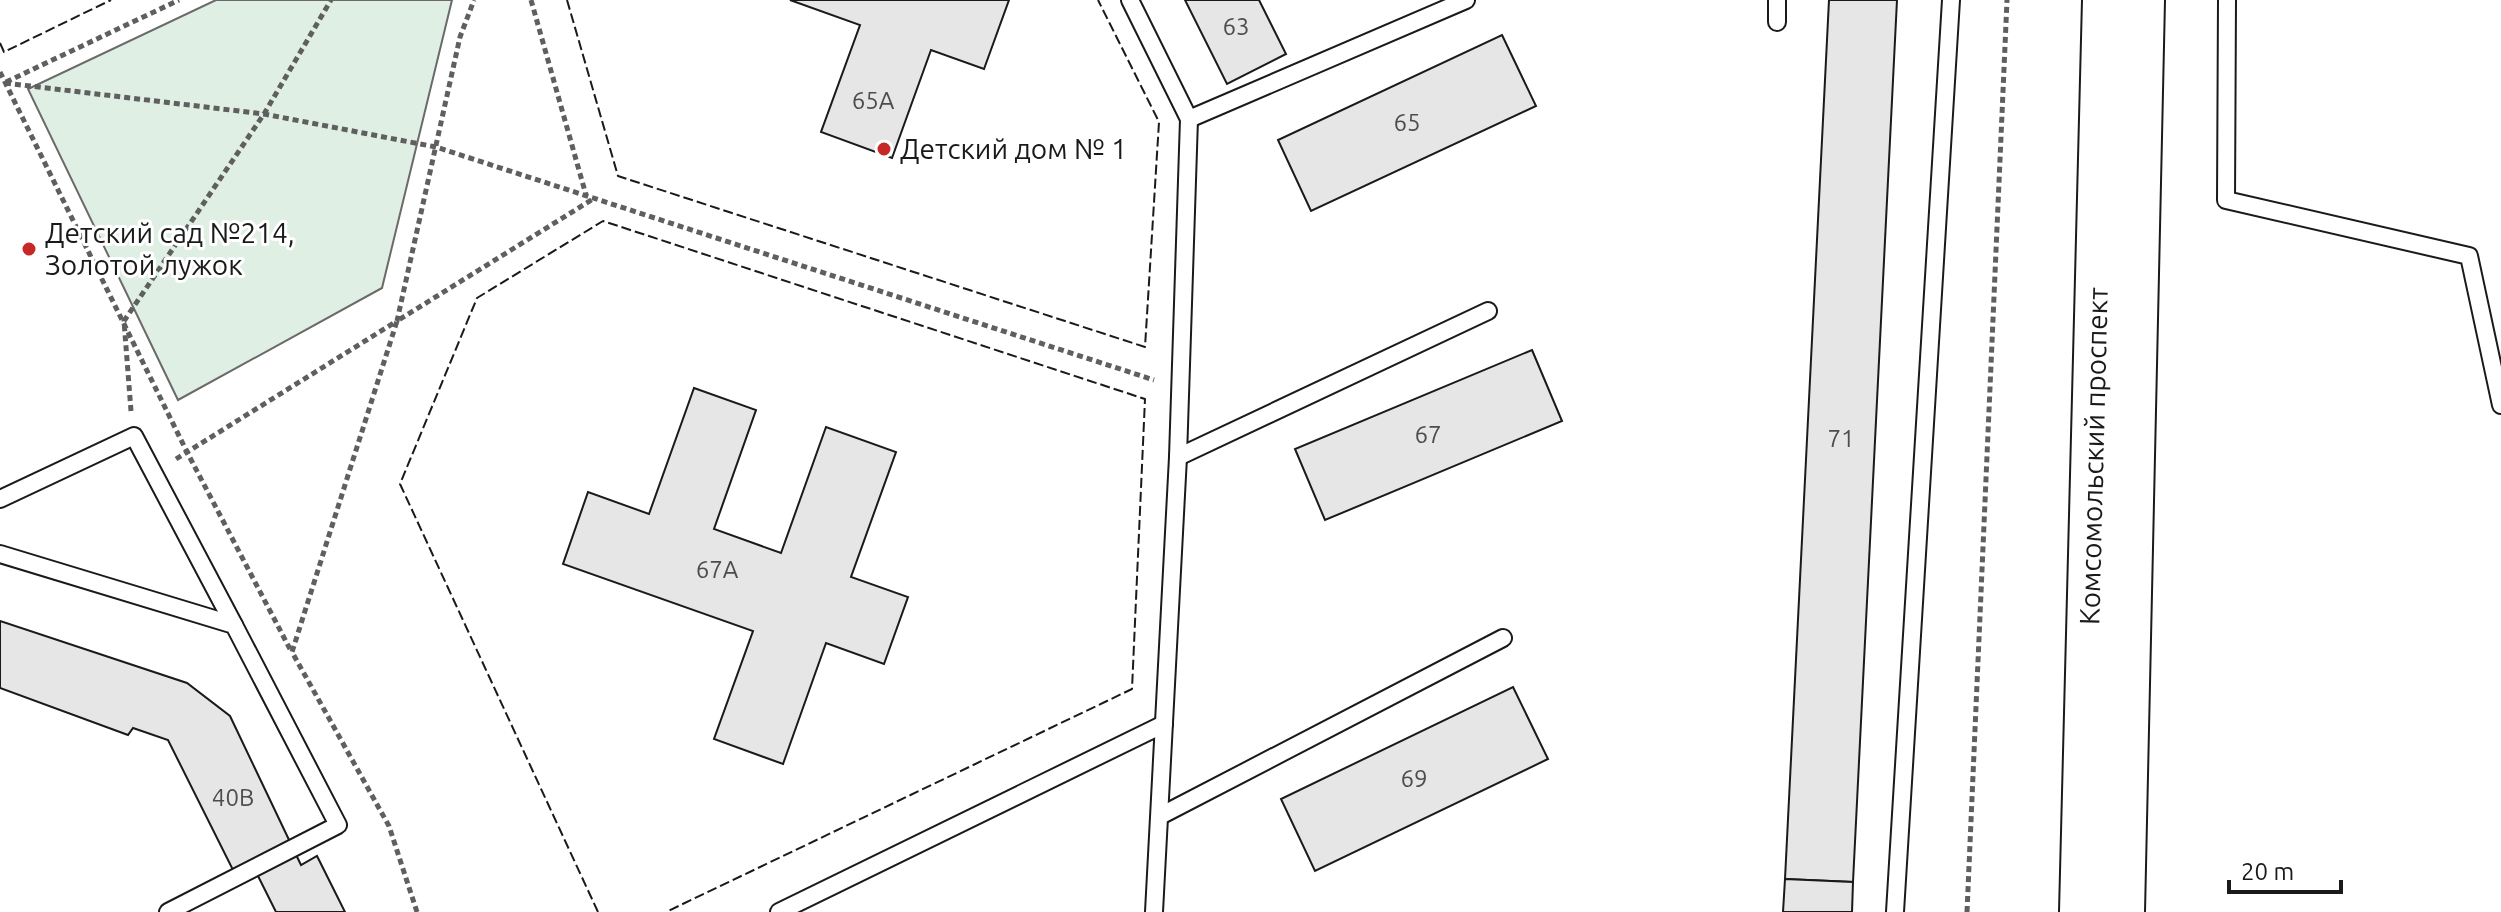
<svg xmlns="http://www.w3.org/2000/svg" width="2501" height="912" font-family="Ubuntu,sans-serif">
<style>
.green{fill:#e0efe3;stroke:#6a6a6a;stroke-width:2}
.building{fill:#e6e6e6;stroke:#1a1a1a;stroke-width:2}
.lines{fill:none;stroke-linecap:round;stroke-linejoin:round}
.lane-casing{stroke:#1a1a1a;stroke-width:20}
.secondary-casing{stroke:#1a1a1a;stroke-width:48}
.path{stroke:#5f5f5f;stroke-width:5;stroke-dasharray:6 4;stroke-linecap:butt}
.lane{stroke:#fff;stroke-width:16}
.secondary{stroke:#fff;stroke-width:44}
.fence{stroke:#1a1a1a;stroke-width:2;stroke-dasharray:10 4;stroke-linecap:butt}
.poi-dot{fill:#c62828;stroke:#fff;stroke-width:3}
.labels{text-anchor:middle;stroke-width:6;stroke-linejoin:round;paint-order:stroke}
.number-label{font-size:24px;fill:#4d4d4d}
.poi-label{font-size:28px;fill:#1a1a1a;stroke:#fff;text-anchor:start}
.street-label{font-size:28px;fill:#1a1a1a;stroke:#fff}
</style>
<rect width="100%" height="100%" fill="#fff"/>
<!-- green -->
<polygon class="green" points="216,0 452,0 382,288 178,400 28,89"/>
<!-- building -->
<g class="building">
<polygon points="790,0 1009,0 984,69 931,50 892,158 821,132 860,25"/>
<polygon points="1185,0 1259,0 1286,54 1227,84"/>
<polygon points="1829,0 1897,0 1853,882 1785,879"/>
<polygon points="1502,35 1536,106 1311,211 1278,140"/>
<polygon points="1532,350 1562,421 1325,520 1295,449"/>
<polygon points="694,388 756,410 714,529 781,553 826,427 896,452 851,577 908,597 884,664 826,643 783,764 714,739 753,631 563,564 588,492 649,514"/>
<polygon points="0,621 187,683 230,716 301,865 317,856 345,912 276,912 253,866 235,874 168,740 133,728 128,735 0,688"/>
<polygon points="1513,687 1548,759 1315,871 1281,799"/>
<polygon points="1785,879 1853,882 1852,912 1783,912"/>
</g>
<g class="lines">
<!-- lane casing -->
<g class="lane-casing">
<g id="lane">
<polyline points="1130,0 1189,119 1178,457 1154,912"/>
<polyline points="2227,0 2226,200 2469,256 2501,405"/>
<polyline points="1777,22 1777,0"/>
<polyline points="1189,119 1466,0"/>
<polyline points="1178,457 1488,311"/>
<polyline points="0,499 134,436 234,625"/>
<polyline points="0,554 234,625 338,825 168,912"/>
<polyline points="1160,816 1503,638"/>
<polyline points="779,912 1164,724"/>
<polyline points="1895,912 1951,0"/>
</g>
</g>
<!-- secondary casing -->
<g class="secondary-casing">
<g id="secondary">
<path id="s1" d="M2082,912l23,-912"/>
<polyline points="2122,912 2142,0"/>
</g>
</g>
<!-- path -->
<g class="path">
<polyline points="531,0 586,195"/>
<polyline points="0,72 187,452 291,651"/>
<polyline points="6,82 179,0"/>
<polyline points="5,83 264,114 436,147 1154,380"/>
<polyline points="131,411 124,321 264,114 331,0"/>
<polyline points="176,459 397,321 460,37 474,0"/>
<polyline points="417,912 389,826 292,652 397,321 593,199"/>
<polyline points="1967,912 2007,0"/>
</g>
<!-- lane -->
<use href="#lane" class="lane"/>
<!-- secondary -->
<use href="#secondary" class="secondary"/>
<!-- fence -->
<g class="fence">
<polyline points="567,0 618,176 1145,347 1159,122 1098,0"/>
<polyline points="0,43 4,52 111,0"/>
<polyline points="598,912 400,484 477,298 603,221 1145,399 1132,689 666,912"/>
</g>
</g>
<!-- markers -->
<g class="poi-dot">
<circle cx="884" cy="149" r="8"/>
<circle cx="29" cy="249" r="8"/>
</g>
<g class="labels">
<!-- number labels -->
<g class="number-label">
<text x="1236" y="35">63</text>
<text x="873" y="109">65А</text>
<text x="1407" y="131">65</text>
<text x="1428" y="443">67</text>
<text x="1841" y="447">71</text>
<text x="717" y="578">67А</text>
<text x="1414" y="787">69</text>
<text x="233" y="806">40В</text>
</g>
<!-- poi labels -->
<g class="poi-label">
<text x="900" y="159">Детский дом № 1</text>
<text x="45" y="243">Детский сад №214,<tspan x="45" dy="32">Золотой лужок</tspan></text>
</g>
<!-- street labels -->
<g class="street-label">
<text dy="10" stroke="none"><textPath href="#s1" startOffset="456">Комсомольский проспект</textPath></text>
</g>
</g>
<!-- scale -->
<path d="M2229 880v12h112v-12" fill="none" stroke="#1a1a1a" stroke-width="4"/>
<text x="2241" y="880" font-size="24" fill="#1a1a1a" stroke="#ffffff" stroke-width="6" paint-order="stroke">20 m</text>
</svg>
